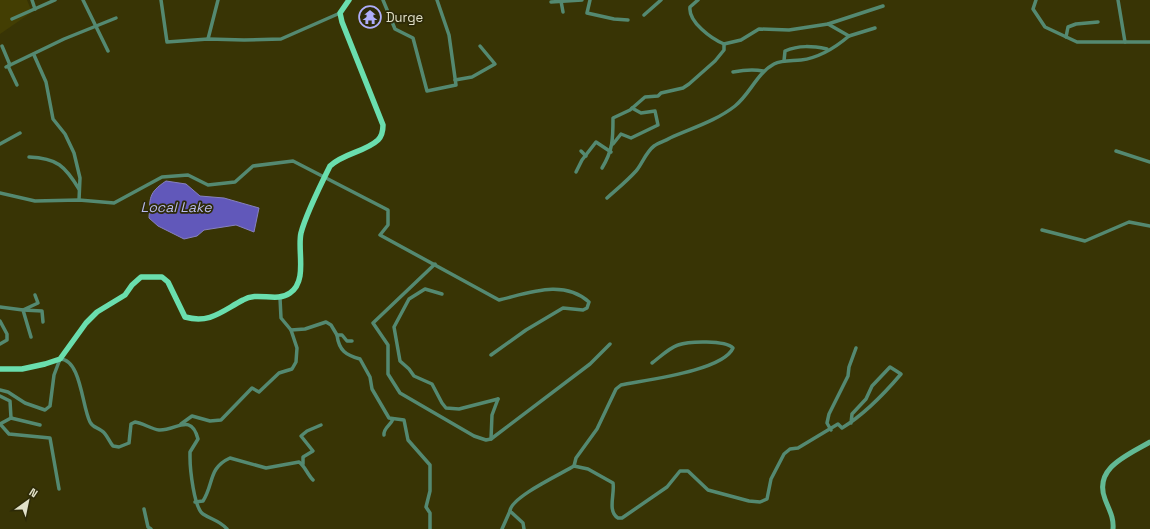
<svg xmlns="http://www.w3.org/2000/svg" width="1150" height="529" font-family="'Space Grotesk',sans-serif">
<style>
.built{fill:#433e03}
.water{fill:#6158ba;stroke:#8781be}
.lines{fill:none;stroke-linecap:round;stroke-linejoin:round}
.street{stroke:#548971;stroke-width:3.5}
.secondary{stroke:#62b994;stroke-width:5}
.primary{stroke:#6adeae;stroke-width:5.5}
.labels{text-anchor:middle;stroke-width:3.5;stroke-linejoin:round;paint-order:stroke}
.poi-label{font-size:13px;fill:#e1e0c8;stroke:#2d2a08;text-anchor:start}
.water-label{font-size:14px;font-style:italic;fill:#b8b9ec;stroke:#2d2a08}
</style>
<rect width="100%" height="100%" fill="#383405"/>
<!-- built -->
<polygon class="built" points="0,0 27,0 32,12 0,34"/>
<!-- water -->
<path class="water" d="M166,181l20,3 14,12 24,2 35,10 -5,24 -18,-7 -32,5 -7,6 -13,3 -26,-13 -9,-8c1,-20 -1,-25 17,-37z"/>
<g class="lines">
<!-- street -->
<g class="street">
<polyline points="32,0 35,9"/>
<polyline points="83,0 108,51"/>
<polyline points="161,0 167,42 208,39 244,40 281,39 340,13"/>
<polyline points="383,0 395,29 413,38 427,91 456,85 449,35 437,0"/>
<polyline points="590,0 587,13 614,19 628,20"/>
<path d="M698,0l-8,7c-2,15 22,32 34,37l17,-4 18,-11 30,1 39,-6 55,-18"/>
<polyline points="1036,0 1033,9 1045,27 1077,42 1150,42"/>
<polyline points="1118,0 1125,42"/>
<polyline points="561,1 563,12"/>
<polyline points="551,2 582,0"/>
<polyline points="644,15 661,0"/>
<polyline points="12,19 55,0"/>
<polyline points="849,36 875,28"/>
<polyline points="1066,37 1068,27 1076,24 1098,22"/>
<polyline points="208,39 218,0"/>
<polyline points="2,46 10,65"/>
<polyline points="34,55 46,82 53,119 65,134 74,153 80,178 79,200"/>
<path d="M784,61l1,-10c14,-6 27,-5 42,-2"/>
<polyline points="8,66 17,85"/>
<polyline points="6,67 64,39 116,18"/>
<path d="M733,72c10,-2 21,-3 30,-1"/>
<polyline points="455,80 472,77 495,64 480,46"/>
<polyline points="0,144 20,133"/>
<polyline points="613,144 621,134 631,138 658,125 655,111 641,113 632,108"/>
<polyline points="581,151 586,156"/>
<polyline points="1116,151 1150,162"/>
<path d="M29,157c28,1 36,9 50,32"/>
<path d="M602,168c11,-18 11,-29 11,-50l17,-8 15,-13 13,-1 3,-3 22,-5 6,-4 26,-23 9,-11v-6"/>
<polyline points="576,172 582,160 596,142 611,152"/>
<path d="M0,193l35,8 44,-1 35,3 48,-26 26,-2 20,10 27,-3 18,-16 40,-5 95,49v15l-8,10 119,65c30,-7 64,-21 90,2l-2,6 -4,2 -20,-2 -37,22 -35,25"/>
<path d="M607,198c10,-9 20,-17 29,-27 6,-7 10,-19 18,-25 4,-3 11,-5 16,-8 22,-10 46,-17 65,-32 15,-12 22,-33 39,-42 8,-4 18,-3 27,-4 17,-2 35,-13 48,-24l-21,-12"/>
<polyline points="1042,230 1085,241 1129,222 1150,226"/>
<polyline points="435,264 373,323 388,345 388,374 400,393 474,436 486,440 491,439 590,364 610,344"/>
<polyline points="442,294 425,289 409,299 394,327 400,361 409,369 414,376 432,384 442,403 446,408 459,409 498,399"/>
<polyline points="35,295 38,303 23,310 42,311 43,322"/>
<polyline points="0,307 23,310 31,337"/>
<polyline points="0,321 7,334 7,340 0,344"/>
<polyline points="291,330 305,329 326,322 331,325 337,335 342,335 347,341 352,341"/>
<path d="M337,335c2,16 9,20 23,24l10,18 2,12 17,29 15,2 4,20 22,25v26l-4,16 4,6v16"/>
<path d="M0,390l8,2 17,11 20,7 5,-4 4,-31 6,-16c21,0 22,48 30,63 3,6 7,5 12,9 5,3 7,11 11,15l6,1 10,-4 2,-19 4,-2c8,1 16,7 24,8 17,1 32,-18 39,9l-8,13v5c0,12 4,51 13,57 9,6 16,6 24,15"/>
<polyline points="0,396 10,401 11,418"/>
<polyline points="0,424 9,434 50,438 59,489"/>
<polyline points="0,424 11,418 40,425"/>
<polyline points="181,424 192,416 210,421 221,420 252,388 259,392 279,373 292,369 296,362 297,348 291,330 281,318 280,298"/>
<polyline points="831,430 827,423 829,414 848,376 849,367 856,348"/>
<path d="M384,435c-1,-7 7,-10 9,-16"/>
<polyline points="491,439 492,415 498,399"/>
<polyline points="303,464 303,457 313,451 301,436 307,431 321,425"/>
<path d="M574,466l2,-8 21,-29 19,-40 5,-4c24,-5 102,-14 112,-37 -8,-8 -44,-7 -55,-3 -9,3 -18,12 -26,18"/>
<path d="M195,502l8,-1c11,-17 5,-33 27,-43l36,10 33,-6c6,4 8,12 14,18"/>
<polyline points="144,509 148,527 151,529"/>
<polyline points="502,529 510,511"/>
<path d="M524,529l-1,-6 -13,-12c1,-14 51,-37 64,-45l14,3 25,14c2,11 -6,28 5,35h4l45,-31 13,-16h8l20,19 41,11 11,1 7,-3 4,-20 13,-25 6,-5 8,-1 40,-24 4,4c23,-14 42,-34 59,-54l-11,-7 -18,19 -6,13 -14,15 -1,9"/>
</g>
<!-- secondary -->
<path class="secondary" d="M1113,529c1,-12 -4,-19 -8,-30 -12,-31 23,-44 45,-57"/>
<!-- primary -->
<path class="primary" d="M0,369h22l23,-5 15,-5 26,-36 11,-11 28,-17 7,-10 9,-8h21l6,5 17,35c25,7 37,-6 58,-17 15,-9 33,3 47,-7 18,-12 7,-43 11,-60 5,-19 20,-49 29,-67 14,-13 35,-14 48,-26 4,-4 5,-10 5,-15l-41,-103 -2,-9 9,-13"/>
</g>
<!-- icons -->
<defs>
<g id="temple-ring" transform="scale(1.15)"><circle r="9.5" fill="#2d2a08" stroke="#afaefa" stroke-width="1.5"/><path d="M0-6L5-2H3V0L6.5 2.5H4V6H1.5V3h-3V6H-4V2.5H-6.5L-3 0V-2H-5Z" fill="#afaefa"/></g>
</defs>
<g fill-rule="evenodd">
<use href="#temple-ring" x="370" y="17"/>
</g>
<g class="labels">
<!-- poi labels -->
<g class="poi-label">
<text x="386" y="22">Durge</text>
</g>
<!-- water labels -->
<g class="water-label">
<text x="176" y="212">Local Lake</text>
</g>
</g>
<!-- north arrow -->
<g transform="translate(28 501) rotate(33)" stroke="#2d2a08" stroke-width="3" paint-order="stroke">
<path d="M0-3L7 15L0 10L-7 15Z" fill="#e1e0c8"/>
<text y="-6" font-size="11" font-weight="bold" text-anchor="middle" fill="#e1e0c8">N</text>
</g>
</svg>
